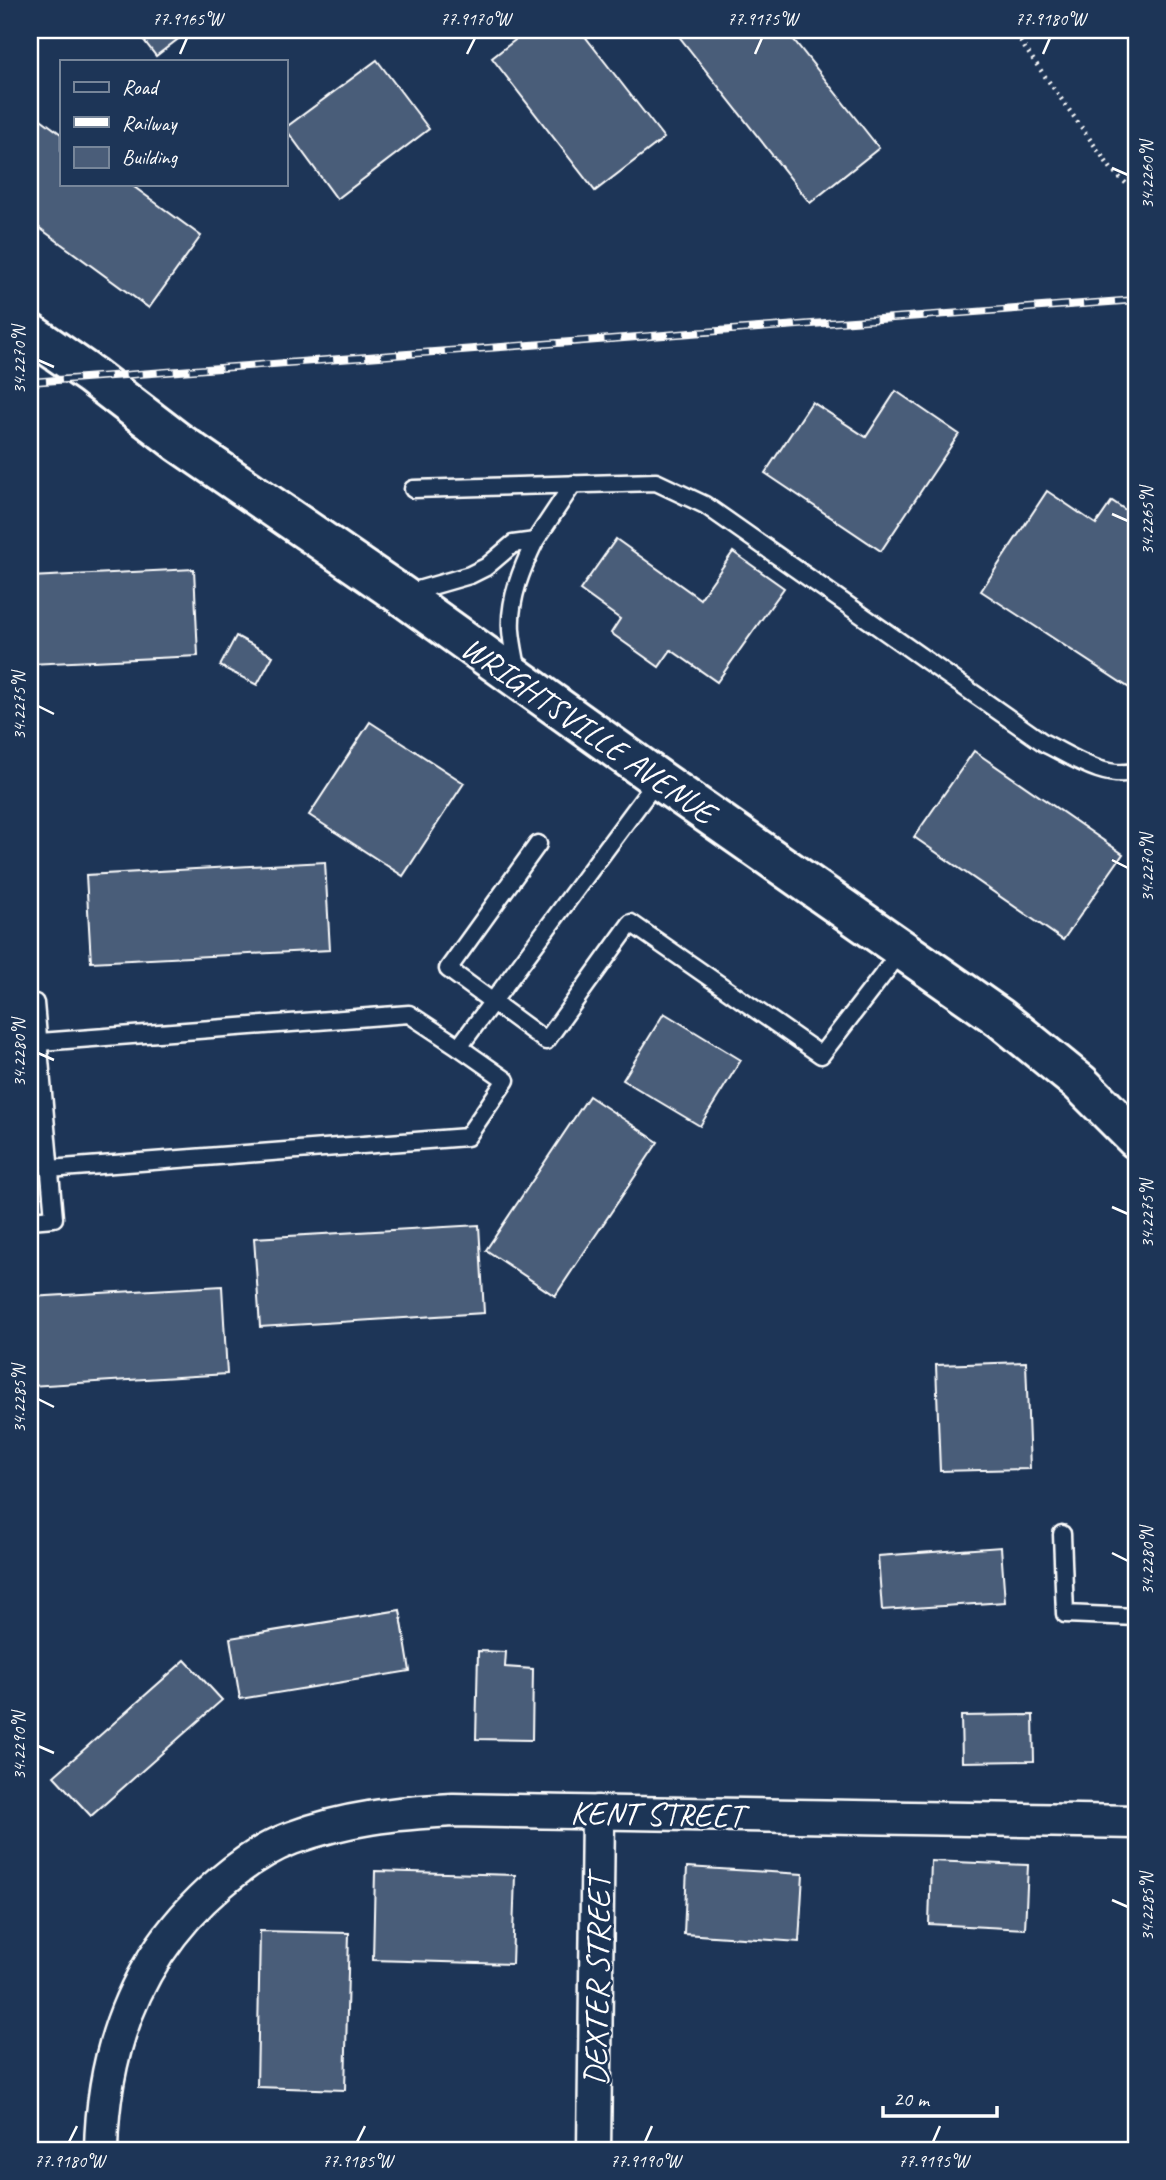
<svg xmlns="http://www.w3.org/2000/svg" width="1166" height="2180" font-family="Caveat,sans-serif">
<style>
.building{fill:#4a5d79;stroke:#fff;stroke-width:2}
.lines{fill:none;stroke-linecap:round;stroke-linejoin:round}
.service-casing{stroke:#fff;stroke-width:21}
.minor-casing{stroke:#fff;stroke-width:37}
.tertiary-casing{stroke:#fff;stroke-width:44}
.path{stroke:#fff;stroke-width:4.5;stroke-dasharray:2 5;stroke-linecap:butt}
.service{stroke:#1d3557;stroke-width:16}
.minor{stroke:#1d3557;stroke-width:32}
.tertiary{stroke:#1d3557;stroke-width:38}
.rail-casing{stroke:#fff;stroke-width:8}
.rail{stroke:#1d3557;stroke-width:5;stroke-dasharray:16;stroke-linecap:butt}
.ticks{fill:none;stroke:#fff;stroke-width:2.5}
.labels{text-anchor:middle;stroke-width:5;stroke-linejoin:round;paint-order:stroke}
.street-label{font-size:33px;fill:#fff;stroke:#1d3557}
.neatline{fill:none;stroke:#fff;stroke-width:2.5}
.ticks-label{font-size:18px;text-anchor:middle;fill:#fff}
</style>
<rect width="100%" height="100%" fill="#1d3557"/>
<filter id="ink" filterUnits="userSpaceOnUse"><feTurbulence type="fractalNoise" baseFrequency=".0143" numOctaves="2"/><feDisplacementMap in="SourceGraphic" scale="14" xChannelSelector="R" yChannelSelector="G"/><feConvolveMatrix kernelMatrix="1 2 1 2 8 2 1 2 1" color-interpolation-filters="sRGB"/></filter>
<g filter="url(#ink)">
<!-- building -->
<g class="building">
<polygon points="136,30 190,30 156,56"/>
<polygon points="528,30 580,30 664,138 595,191 492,58"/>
<polygon points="674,30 786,30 879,148 810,203"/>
<polygon points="377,60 429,129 337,199 285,128"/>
<polygon points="30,111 61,134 61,184 130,184 201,236 149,308 30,221"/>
<polygon points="896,391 959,434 881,551 765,473 812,402 866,437"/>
<polygon points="1047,491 1096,524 1112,501 1136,517 1136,681 1131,689 981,591"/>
<polygon points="616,539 700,599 733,552 784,588 717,682 671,650 659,667 611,633 620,619 580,590"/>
<polygon points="194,569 198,656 30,664 30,577"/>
<polygon points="236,636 273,656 257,685 220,666"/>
<polygon points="370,722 464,783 403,876 309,815"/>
<polygon points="974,751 1123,854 1063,940 914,837"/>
<polygon points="325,862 330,950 91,962 86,875"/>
<polygon points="664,1013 741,1060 700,1126 623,1080"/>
<polygon points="589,1096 658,1142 555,1296 486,1250"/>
<polygon points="479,1225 484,1313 260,1327 254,1238"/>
<polygon points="222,1286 227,1374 30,1386 30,1297"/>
<polygon points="1026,1362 1030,1469 940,1471 936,1365"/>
<polygon points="1001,1547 1005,1602 882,1610 878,1556"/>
<polygon points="400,1610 410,1671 240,1699 230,1638"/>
<polygon points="478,1651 506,1652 505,1667 533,1669 532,1740 476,1739"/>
<polygon points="185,1660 222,1700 91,1816 54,1776"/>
<polygon points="1033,1715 1034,1761 962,1762 961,1716"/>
<polygon points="931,1861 1028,1865 1025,1929 929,1924"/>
<polygon points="687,1867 803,1874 799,1942 684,1934"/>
<polygon points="375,1871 515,1875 512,1964 373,1960"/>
<polygon points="260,1931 349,1933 345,2090 257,2087"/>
</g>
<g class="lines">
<!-- service casing -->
<g class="service-casing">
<g id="service">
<path d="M413,489l243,-7 49,23 339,238c27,13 62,38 92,28"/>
<polyline points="535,541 573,484"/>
<path d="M404,594l66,-19 16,-8 27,-23 22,-3c-13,27 -26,58 -24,89 1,15 5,30 7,44"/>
<polyline points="538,844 448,969 546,1041 631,923 821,1055 902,950"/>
<polyline points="30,1004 35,1003 54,1218 30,1220"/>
<polyline points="40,1042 409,1014 459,1047 658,779"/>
<polyline points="49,1169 467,1137 506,1080 459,1047"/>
<polyline points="1062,1534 1065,1614 1136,1617"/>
</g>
</g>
<!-- minor casing -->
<g class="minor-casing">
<g id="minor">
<path d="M101,2150c2,-106 37,-197 119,-267 21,-18 45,-35 72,-45 54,-20 104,-25 161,-28l683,12"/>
<polyline points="594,2150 598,1812"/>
</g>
</g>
<!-- tertiary casing -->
<g class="tertiary-casing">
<polyline id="tertiary" points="30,333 92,376 178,442 401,595 658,779 1000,1018 1080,1083 1136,1139"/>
</g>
<!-- path -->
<polyline class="path" points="1012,30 1112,170 1136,193"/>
<!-- service -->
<use href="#service" class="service"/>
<!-- minor -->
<use href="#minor" class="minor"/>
<!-- tertiary -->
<use href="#tertiary" class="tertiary"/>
<!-- rail casing -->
<g class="rail-casing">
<polyline id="rail" points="30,382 1136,300"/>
</g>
<!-- rail -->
<use href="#rail" class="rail"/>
</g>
</g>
<!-- ticks -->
<path class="ticks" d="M180,54l7,-16M467,54l8,-16M755,54l7,-16M1043,54l7,-16M1112,168l16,7M38,360l16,7M1112,514l16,7M38,706l16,8M1112,860l16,8M38,1053l16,7M1112,1207l16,7M38,1399l16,8M1112,1553l16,8M38,1746l16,7M1112,1900l16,7M69,2142l8,-16M357,2142l8,-16M645,2142l7,-16M933,2142l7,-16"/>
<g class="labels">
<!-- street labels -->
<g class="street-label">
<text transform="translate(589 729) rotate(35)" y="12">WRIGHTSVILLE AVENUE</text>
<text transform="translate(657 1813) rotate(1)" y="12">KENT STREET</text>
<text transform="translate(596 1981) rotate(-89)" y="12">DEXTER STREET</text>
</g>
</g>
<!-- margin -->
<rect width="1166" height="2180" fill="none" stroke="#1d3557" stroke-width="77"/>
<!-- legend -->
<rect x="60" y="60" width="228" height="126" fill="#1d3557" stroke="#77869a" stroke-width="2"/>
<rect x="74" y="82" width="35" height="10" fill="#1d3557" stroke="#77869a" stroke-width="2"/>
<text x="122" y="94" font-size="21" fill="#ffffff">Road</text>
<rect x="74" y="117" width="35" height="10" fill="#ffffff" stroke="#77869a" stroke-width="2"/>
<text x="122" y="130" font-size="21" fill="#ffffff">Railway</text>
<rect x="74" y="147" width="35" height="21" fill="#4a5d79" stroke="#77869a" stroke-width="2"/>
<text x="122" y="164" font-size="21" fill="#ffffff">Building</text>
<!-- scale -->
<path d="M883 2106v10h114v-10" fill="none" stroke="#ffffff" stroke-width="3.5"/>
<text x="893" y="2106" font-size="21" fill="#ffffff" stroke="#1d3557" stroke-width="5" paint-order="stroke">20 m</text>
<rect x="38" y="38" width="1090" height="2104" class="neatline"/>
<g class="ticks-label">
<text x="187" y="25">77.9165°W</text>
<text x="475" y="25">77.9170°W</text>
<text x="762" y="25">77.9175°W</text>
<text x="1050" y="25">77.9180°W</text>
<text transform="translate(1147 175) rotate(-90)" y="6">34.2260°N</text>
<text transform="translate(19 360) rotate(-90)" y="6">34.2270°N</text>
<text transform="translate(1147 521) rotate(-90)" y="6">34.2265°N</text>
<text transform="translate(19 706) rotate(-90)" y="6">34.2275°N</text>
<text transform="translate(1147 868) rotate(-90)" y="6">34.2270°N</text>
<text transform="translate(19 1053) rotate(-90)" y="6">34.2280°N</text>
<text transform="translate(1147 1214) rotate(-90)" y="6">34.2275°N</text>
<text transform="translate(19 1399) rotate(-90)" y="6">34.2285°N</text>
<text transform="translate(1147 1561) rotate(-90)" y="6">34.2280°N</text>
<text transform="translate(19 1746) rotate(-90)" y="6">34.2290°N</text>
<text transform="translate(1147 1907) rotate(-90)" y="6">34.2285°N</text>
<text x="69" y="2167">77.9180°W</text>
<text x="357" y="2167">77.9185°W</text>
<text x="645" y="2167">77.9190°W</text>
<text x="933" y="2167">77.9195°W</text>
</g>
</svg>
